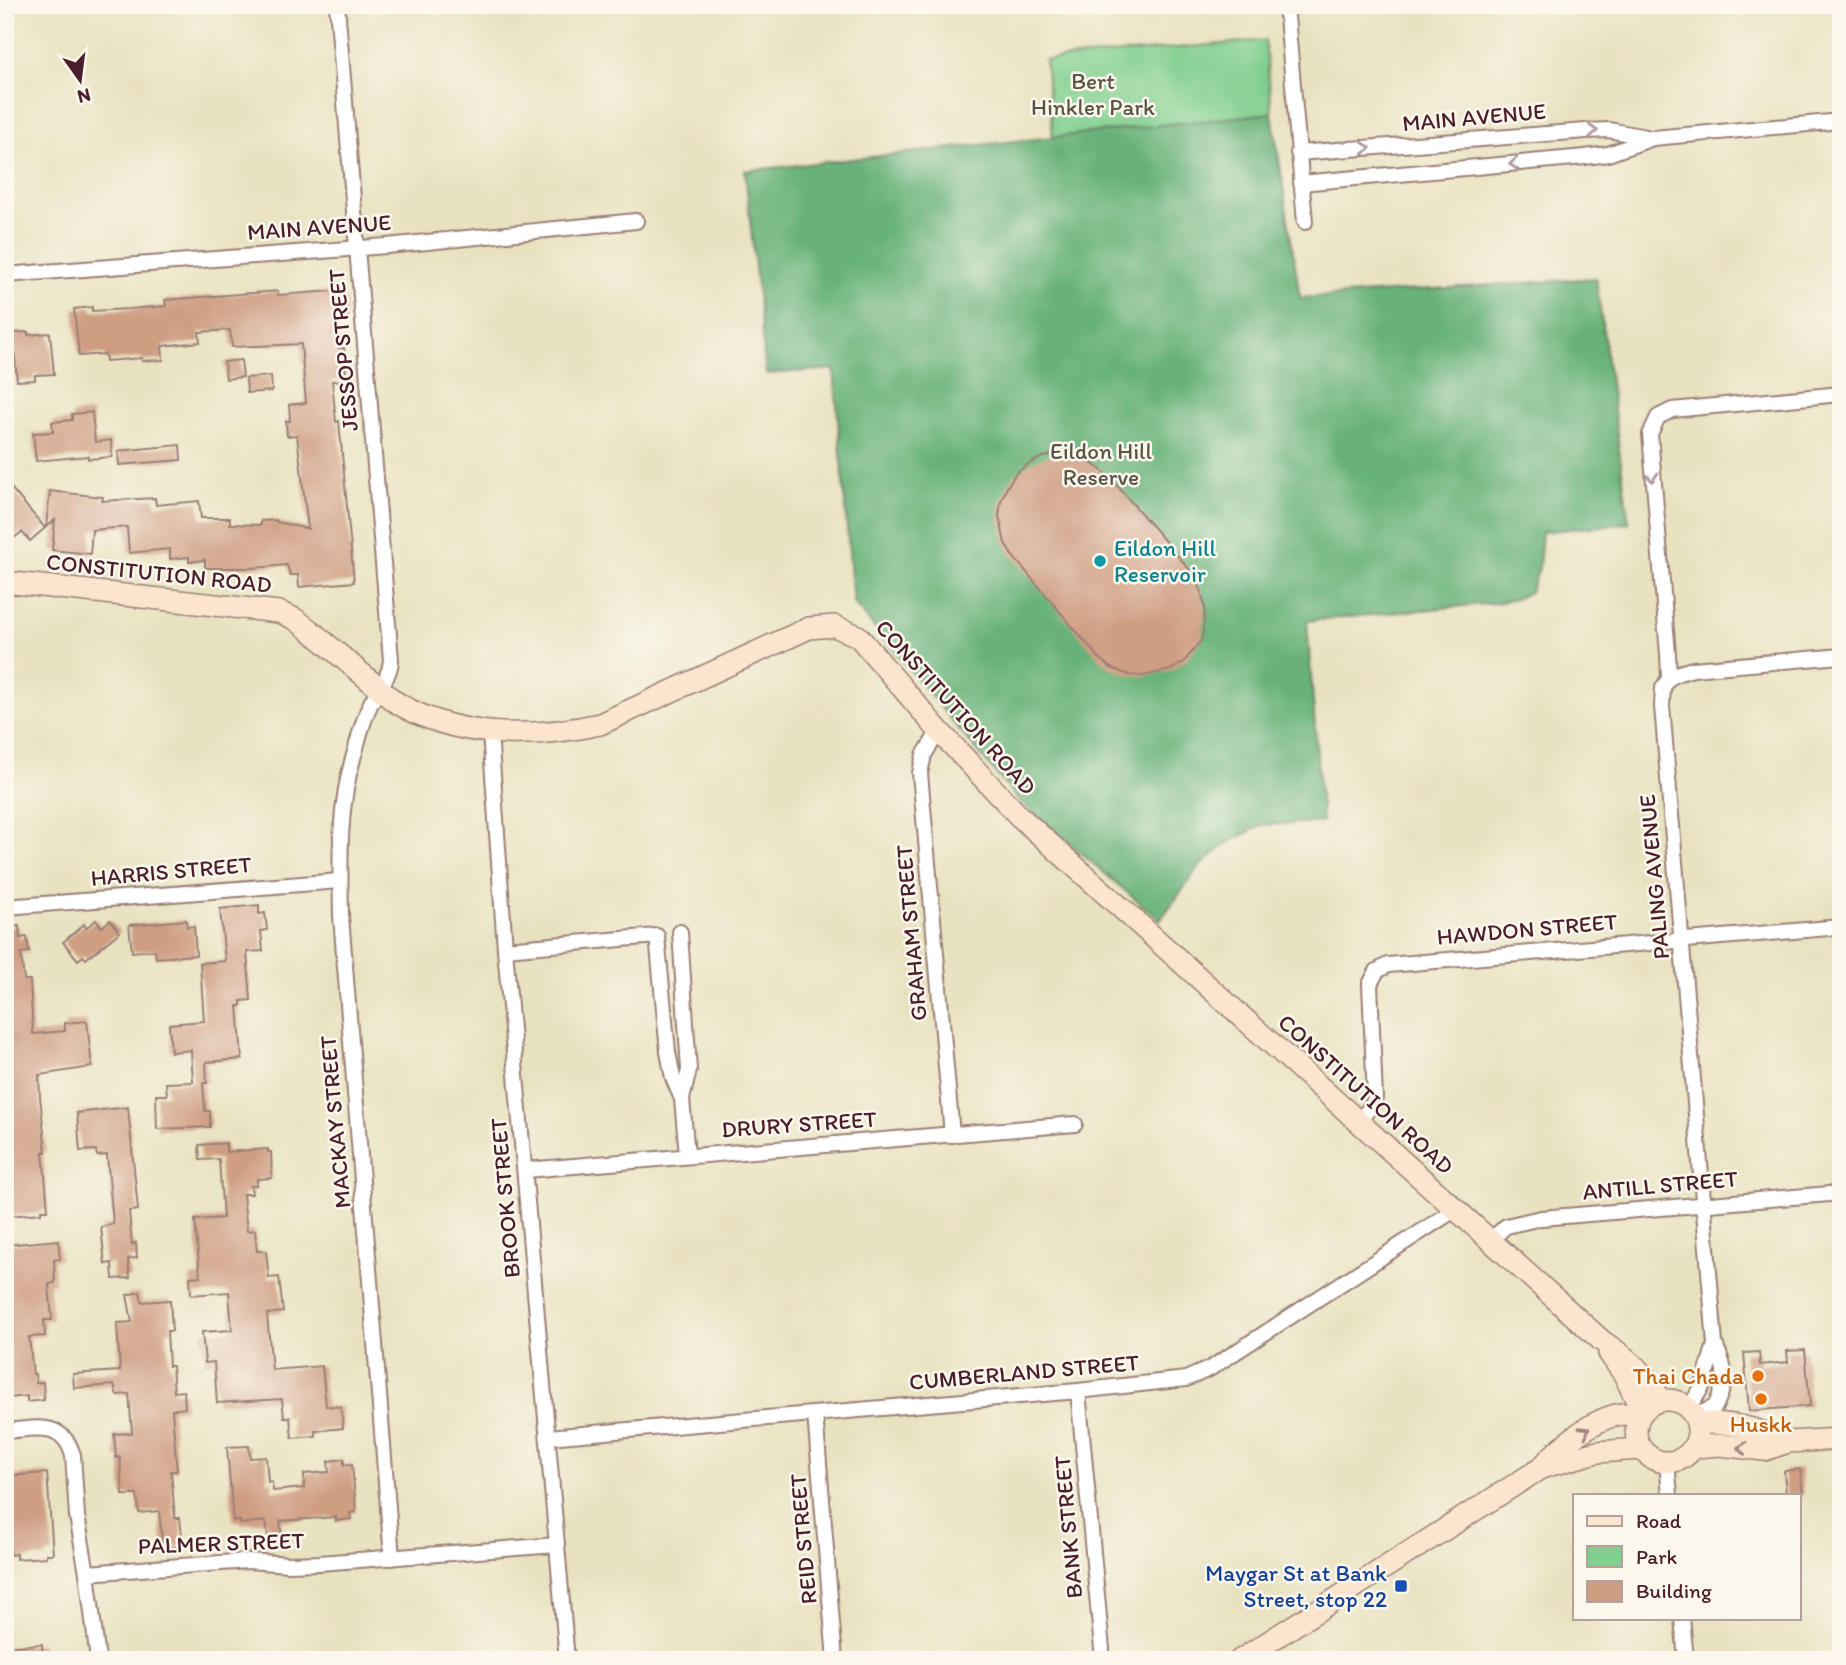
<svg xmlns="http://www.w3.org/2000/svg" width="1846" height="1665" font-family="Itim,sans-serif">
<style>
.green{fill:#80cf8e;stroke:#65775c;stroke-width:2}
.forest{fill:#68b279;stroke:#596852;stroke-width:2}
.building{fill:#cf9d82}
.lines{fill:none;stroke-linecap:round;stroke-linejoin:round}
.street-casing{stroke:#9a8076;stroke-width:18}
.secondary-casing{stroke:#9a8076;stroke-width:24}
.street{stroke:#fff;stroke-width:14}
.secondary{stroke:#fce5cf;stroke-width:21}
.oneway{stroke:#ae9aa0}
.oneway2{stroke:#a3827d}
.culture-dot{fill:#0f9aa8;stroke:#fbf7ec;stroke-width:2.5}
.food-dot{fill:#e8710a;stroke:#fbf7ec;stroke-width:2.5}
.transit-dot{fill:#1a4fb4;stroke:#fbf7ec;stroke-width:2.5}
.labels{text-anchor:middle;stroke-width:5;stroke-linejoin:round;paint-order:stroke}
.park-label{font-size:23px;fill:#5a5449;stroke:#fbf7ec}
.street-label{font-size:23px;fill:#4a1f2b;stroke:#fbf7ec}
.culture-label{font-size:23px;fill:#0d838f;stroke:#fbf7ec;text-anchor:start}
.food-label{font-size:23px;fill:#c56008;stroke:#fbf7ec;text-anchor:end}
.transit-label{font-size:23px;fill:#164399;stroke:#fbf7ec;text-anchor:end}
</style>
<rect width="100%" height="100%" fill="#fbf7ec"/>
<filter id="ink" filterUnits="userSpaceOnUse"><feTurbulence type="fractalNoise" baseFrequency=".0143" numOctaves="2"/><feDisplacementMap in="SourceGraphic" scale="14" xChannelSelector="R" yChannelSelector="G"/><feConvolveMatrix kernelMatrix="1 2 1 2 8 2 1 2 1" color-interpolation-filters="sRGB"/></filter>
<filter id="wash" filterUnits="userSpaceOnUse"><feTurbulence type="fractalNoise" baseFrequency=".00686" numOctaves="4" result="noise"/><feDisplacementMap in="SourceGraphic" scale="28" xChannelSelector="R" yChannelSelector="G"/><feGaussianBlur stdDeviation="1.57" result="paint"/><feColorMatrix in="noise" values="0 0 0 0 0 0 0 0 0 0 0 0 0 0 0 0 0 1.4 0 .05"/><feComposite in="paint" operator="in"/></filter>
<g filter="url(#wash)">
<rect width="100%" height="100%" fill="#e9e2c1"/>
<!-- green -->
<polygon class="green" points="1265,40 1272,113 1053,137 1045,60"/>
<!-- forest -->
<polygon class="forest" points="1272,113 1300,298 1596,278 1629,523 1542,532 1539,568 1530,592 1515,599 1495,603 1307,621 1322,822 1262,825 1227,843 1200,866 1160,920 1018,800 853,602 834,369 766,374 745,171"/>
<g id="blocks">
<!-- building -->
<g class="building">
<polygon points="278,291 278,295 334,291 335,299 346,298 348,320 336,320 339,348 344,348 346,380 332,381 336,422 339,421 354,582 299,587 298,575 290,575 287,565 253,568 205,568 205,560 189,562 189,557 170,559 170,549 129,553 127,527 92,530 90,554 52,550 55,520 46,527 50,491 103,497 102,501 155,498 156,505 199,501 201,518 230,518 230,524 261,525 261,521 276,520 277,522 308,529 297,435 287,436 286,421 290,421 289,405 306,403 301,344 232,347 230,330 199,332 200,342 162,346 163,360 142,361 142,358 106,361 105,354 79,356 74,309 92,307 92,311 129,309 166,306 165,300"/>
<polygon points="28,332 28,335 50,333 54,374 35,375 35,380 17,381 13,333"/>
<polygon points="241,360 243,377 226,379 224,362"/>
<polygon points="271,376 272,391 247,393 246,378"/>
<polygon points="92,412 95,442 111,440 112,457 88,459 88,456 36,461 33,433 53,432 52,422 72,420 72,414"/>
<polygon points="180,445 181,460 119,465 118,451"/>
<polygon points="1058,454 1084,458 1108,475 1189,569 1201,590 1205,608 1202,639 1184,662 1171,670 1144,676 1129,675 1111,668 1098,657 1011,554 1005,543 999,516 1001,501 1007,487 1016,473 1032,462 1043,457"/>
<polygon points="5,481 45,528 30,541 22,532 5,545"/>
<polygon points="259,905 259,914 265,913 267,930 261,931 263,951 247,952 251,1000 241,1001 241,1006 238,1006 242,1059 206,1062 207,1083 203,1083 205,1111 210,1111 210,1127 157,1129 156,1095 167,1095 166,1083 193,1082 191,1050 171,1052 169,1024 204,1021 200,963 225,961 220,909"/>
<polygon points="96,920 102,927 110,920 120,932 86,959 83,956 78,960 63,942 84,924 86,928"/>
<polygon points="186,920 187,927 194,926 196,955 156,958 155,950 132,952 129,925"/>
<polygon points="19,926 20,938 27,937 29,952 21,953 24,980 30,980 33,1034 65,1031 65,1023 87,1021 92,1067 39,1075 40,1097 46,1152 43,1152 48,1210 41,1210 41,1213 9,1216 5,1189 5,928"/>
<polygon points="128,1107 138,1210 129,1211 132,1244 136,1243 137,1258 128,1259 130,1278 113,1279 112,1263 105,1264 101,1227 113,1224 107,1155 97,1156 96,1150 80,1151 77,1113"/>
<polygon points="226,1143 226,1152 268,1149 268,1152 271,1152 272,1178 257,1179 257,1185 251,1186 252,1194 243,1194 247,1231 255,1230 257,1251 266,1251 269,1278 279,1277 283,1312 267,1314 272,1370 322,1366 326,1406 341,1407 343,1428 315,1431 316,1436 292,1438 290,1417 284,1417 282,1399 217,1403 214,1362 205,1363 202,1332 232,1330 229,1292 191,1295 190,1277 200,1276 195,1220 223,1218 219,1159 200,1160 199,1145"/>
<polygon points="58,1240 60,1259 54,1260 55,1283 49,1284 52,1320 44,1320 45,1336 29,1337 33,1374 35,1374 36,1383 43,1382 44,1400 27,1402 27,1396 10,1398 9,1394 5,1394 5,1245"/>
<polygon points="140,1292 142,1302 170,1300 172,1331 167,1331 169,1366 172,1366 174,1392 184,1391 185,1408 172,1410 177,1471 171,1471 175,1518 180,1518 183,1546 163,1548 159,1511 139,1513 137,1495 123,1495 120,1457 116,1458 114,1434 132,1433 129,1394 117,1395 114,1385 74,1388 73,1374 120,1371 117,1323 132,1322 127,1295"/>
<polygon points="1805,1350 1810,1406 1749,1411 1744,1353 1759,1352 1760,1365 1788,1362 1787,1351"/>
<polygon points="249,1446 250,1458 266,1457 268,1482 272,1481 273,1491 304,1488 304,1474 329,1472 328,1461 344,1459 344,1465 352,1464 356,1512 350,1513 351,1519 336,1521 336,1517 280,1521 282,1536 268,1537 266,1521 240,1524 240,1521 233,1521 227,1447"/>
<polygon points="1800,1469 1803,1495 1786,1495 1784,1471"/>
<polygon points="47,1473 53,1554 46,1554 46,1557 16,1559 16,1554 10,1555 5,1476"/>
<polygon points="42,1644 43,1660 5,1660 5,1647"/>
</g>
</g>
</g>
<g filter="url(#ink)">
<use href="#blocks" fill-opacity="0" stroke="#9a8076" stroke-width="2"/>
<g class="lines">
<!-- street casing -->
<g class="street-casing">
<g id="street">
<path d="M337,5l54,655c-1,17 -13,29 -20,43 -8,16 -12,35 -17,52 -16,52 -14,107 -13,161l51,642"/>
<polyline points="1286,5 1305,222"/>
<polyline points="1298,153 1586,131 1609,130 1651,138"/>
<polyline points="1301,183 1585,157 1608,154 1653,138 1841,121"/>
<polyline points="5,275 387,246 636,221"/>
<polyline points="1669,678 1679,673 1693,669 1841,656"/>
<polyline points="939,731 924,755 920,773 952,1135"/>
<polyline points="490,732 505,949 567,1660"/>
<polyline points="5,907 340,881"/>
<polyline points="680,932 689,1070 682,1099"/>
<polyline points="505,949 657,936 668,1052 673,1078 682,1099 687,1155"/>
<polyline points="1358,1121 1371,1107 1375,1098 1370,984 1377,971 1388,965 1841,927"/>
<polyline points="526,1170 1075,1124"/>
<polyline points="1490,1241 1506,1226 1541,1218 1841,1193"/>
<polyline points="1078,1391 1103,1660"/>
<polyline points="1689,1408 1702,1387 1715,1344"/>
<polyline points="815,1414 835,1660"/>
<path d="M1695,1416l20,-9c13,-28 12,-36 0,-63l-53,-638 1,-18 6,-10 -1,-24 -18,-220 8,-17 14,-7 169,-16"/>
<path d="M5,1431c29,-2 57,-12 68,24l4,61 10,57 161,-12 41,3 30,-1 238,-18"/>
<polyline points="548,1437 1078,1391 1186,1379 1211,1368 1456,1209"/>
<polyline points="1667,1462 1670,1495"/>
<polyline points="87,1573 98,1660"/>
<polyline points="1682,1618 1686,1660"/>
</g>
</g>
<!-- secondary casing -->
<g class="secondary-casing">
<g id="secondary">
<path d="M5,582l274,30 16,7 16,12 83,70c60,38 139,38 206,23l209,-96 25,-2 24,10 81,95 80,85 583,525c25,16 44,33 59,59"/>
<polyline points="1609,1353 1625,1376 1642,1412"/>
<circle cx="1667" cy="1431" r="31"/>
<path d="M1698,1424c30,-3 63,5 90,18"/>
<polyline points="1695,1447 1719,1445 1764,1450 1788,1442 1841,1439"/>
<path d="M1541,1468c18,-21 53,-51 82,-54 5,0 11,2 16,2"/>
<polyline points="1240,1660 1541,1468 1597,1452 1641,1449"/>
</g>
</g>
<!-- street -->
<use href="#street" class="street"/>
<!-- secondary -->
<use href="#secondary" class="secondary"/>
</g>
<!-- one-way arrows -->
<defs><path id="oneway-chevron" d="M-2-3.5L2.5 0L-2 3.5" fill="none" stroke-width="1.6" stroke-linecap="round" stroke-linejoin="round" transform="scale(1.75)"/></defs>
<g class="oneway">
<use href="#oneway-chevron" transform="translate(1593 131) rotate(-2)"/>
<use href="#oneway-chevron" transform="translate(1366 148) rotate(-4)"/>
<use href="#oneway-chevron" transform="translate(1514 164) rotate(175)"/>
<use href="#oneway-chevron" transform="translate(1652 477) rotate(85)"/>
</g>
<g class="oneway2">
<use href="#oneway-chevron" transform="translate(1585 1431) rotate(-31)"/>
<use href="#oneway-chevron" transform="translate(1742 1448) rotate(-173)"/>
</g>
</g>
<!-- markers -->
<circle class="culture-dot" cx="1100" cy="561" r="7"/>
<g class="food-dot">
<circle cx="1758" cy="1376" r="7"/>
<circle cx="1761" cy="1399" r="7"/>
</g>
<rect class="transit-dot" x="1394" y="1579" width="14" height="14" rx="3.5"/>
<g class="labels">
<!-- park labels -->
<g class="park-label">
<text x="1093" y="89">Bert<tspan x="1093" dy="26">Hinkler Park</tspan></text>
<text x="1101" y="459">Eildon Hill<tspan x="1101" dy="26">Reserve</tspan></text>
</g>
<!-- street labels -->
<g class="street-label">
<text transform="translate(1474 117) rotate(-5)" y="8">MAIN AVENUE</text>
<text transform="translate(319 227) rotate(-4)" y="8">MAIN AVENUE</text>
<text transform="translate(343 350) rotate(-95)" y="8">JESSOP STREET</text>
<text transform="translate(159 573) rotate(6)" y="8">CONSTITUTION ROAD</text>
<text transform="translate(956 707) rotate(48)" y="8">CONSTITUTION ROAD</text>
<text transform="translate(171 871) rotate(-5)" y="8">HARRIS STREET</text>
<text transform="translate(1654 877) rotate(-95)" y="8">PALING AVENUE</text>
<text transform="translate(1527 929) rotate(-5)" y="8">HAWDON STREET</text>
<text transform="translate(911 933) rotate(-95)" y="8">GRAHAM STREET</text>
<text transform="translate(1366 1094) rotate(42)" y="8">CONSTITUTION ROAD</text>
<text transform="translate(335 1122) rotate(-95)" y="8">MACKAY STREET</text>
<text transform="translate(799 1124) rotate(-4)" y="8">DRURY STREET</text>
<text transform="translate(1660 1185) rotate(-5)" y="8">ANTILL STREET</text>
<text transform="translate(505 1198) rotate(-95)" y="8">BROOK STREET</text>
<text transform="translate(1024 1372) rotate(-5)" y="8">CUMBERLAND STREET</text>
<text transform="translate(1068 1527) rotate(-95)" y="8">BANK STREET</text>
<text transform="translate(803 1539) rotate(-95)" y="8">REID STREET</text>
<text transform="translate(221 1543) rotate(-2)" y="8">PALMER STREET</text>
</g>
<!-- culture labels -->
<g class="culture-label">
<text x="1114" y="556">Eildon Hill<tspan x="1114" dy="26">Reservoir</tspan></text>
</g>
<!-- food labels -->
<g class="food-label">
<text x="1744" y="1384">Thai Chada</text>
<text x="1761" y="1432" text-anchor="middle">Huskk</text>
</g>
<!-- transit labels -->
<g class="transit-label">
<text x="1387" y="1581">Maygar St at Bank<tspan x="1387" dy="26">Street, stop 22</tspan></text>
</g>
</g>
<!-- margin -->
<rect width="1846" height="1665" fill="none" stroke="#fbf7ec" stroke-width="28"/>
<!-- legend -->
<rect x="1573" y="1494" width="228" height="126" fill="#fbf7ec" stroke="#b4a19f" stroke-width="2"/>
<rect x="1587" y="1516" width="35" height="10" fill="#fce5cf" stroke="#b4a19f" stroke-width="2"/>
<text x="1636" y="1528" font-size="21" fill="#4a1f2b">Road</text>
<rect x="1587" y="1546" width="35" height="21" fill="#80cf8e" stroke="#b4a19f" stroke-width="2"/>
<text x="1636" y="1564" font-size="21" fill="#4a1f2b">Park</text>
<rect x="1587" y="1581" width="35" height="21" fill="#cf9d82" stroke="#b4a19f" stroke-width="2"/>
<text x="1636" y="1598" font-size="21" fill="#4a1f2b">Building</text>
<!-- north arrow -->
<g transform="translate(80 80) rotate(166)" stroke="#fbf7ec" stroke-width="5" paint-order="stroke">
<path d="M0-5L12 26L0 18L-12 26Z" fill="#4a1f2b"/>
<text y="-10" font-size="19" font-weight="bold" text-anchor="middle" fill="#4a1f2b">N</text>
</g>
</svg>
